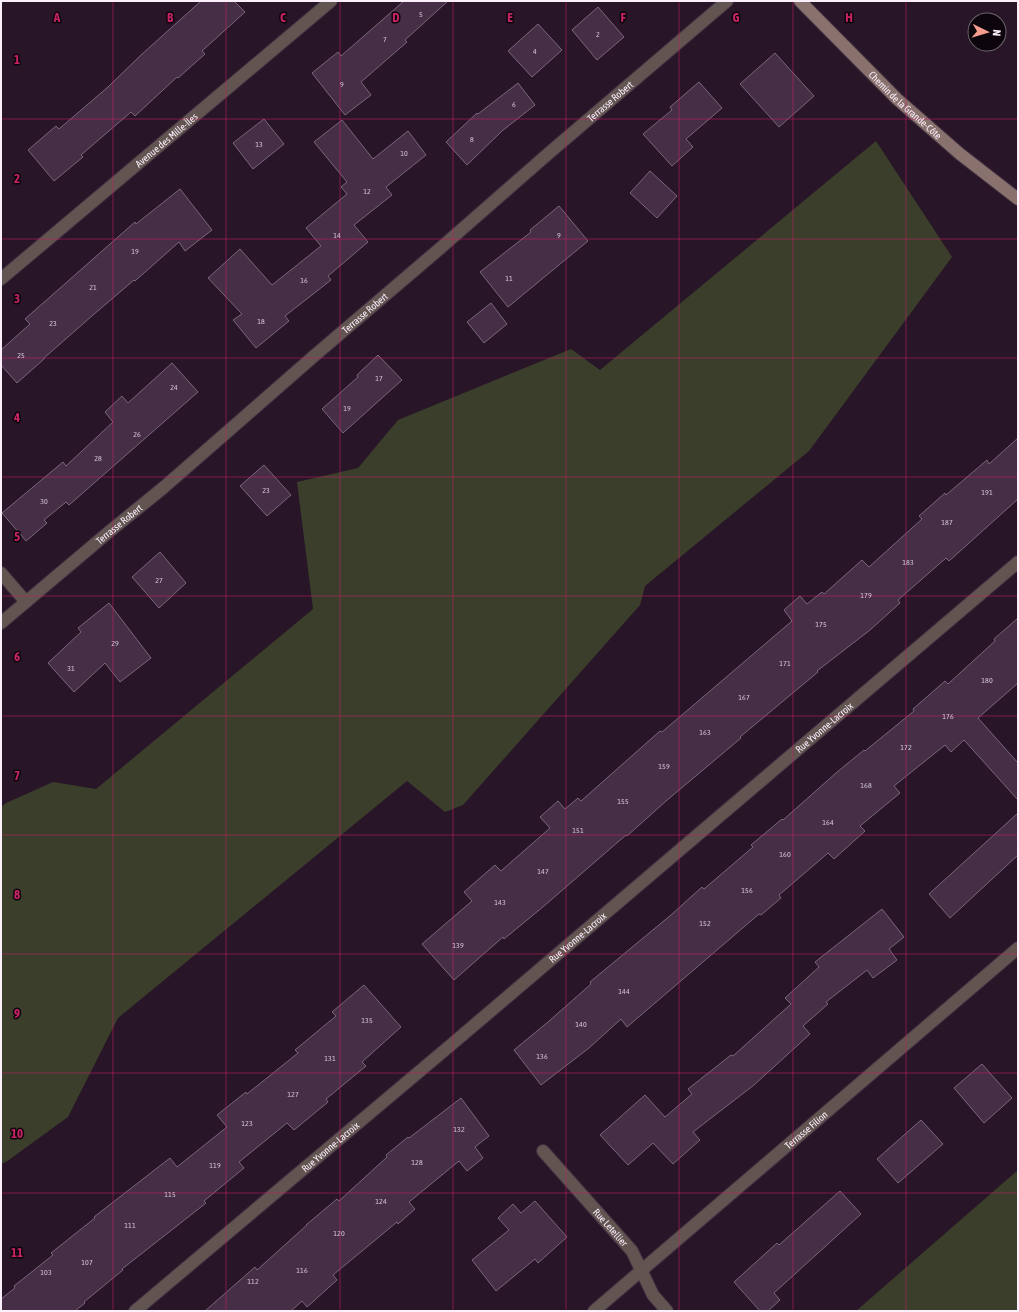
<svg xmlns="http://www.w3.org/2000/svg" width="1019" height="1312" font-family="'Asap Condensed',sans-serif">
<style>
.green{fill:#3b3e2b}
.building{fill:#462f46;stroke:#7b657b}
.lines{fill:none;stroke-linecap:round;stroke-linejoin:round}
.street-casing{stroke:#413041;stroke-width:14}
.secondary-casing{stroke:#413041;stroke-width:14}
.street{stroke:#625451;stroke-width:12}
.secondary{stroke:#89726e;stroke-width:12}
.grid{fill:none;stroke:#c52363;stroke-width:1;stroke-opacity:0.55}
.labels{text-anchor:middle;stroke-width:3;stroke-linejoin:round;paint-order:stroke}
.number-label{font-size:8px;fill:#cebfce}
.street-label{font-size:10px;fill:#fceffc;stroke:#0c050c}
.grid-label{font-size:13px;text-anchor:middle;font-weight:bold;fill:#c52363;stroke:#0c050c;stroke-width:3;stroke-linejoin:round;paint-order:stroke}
</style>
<rect width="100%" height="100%" fill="#281628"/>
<!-- green -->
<g class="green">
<polygon points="876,141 952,257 809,451 645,586 640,605 463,805 445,812 407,781 118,1018 68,1117 6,1162 1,1164 1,807 6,803 53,782 96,789 313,609 297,482 358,468 398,420 571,349 600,370"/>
<polygon points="1018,1170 1018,1311 856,1311"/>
</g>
<!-- building -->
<g class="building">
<polygon points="201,1 234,1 245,12 202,51 205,54 178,78 177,77 135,116 131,112 81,155 83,157 54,181 28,150 56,126 59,129 108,87 141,55"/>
<polygon points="404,1 448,1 405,40 407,42 361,82 371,95 345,115 312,73 338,52 341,56"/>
<polygon points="598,7 624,37 597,60 572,30"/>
<polygon points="538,24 562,50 532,77 508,51"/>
<polygon points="775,53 814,96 779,127 740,84"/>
<polygon points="699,82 722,108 686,139 693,147 672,166 643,134 672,110 670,107"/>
<polygon points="518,83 535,105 502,131 467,165 446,142 477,113 478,114"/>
<polygon points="264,119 284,144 253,169 233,143"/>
<polygon points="342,120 373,159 408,131 426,155 386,187 392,195 354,225 368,242 328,276 331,280 285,316 289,321 256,348 233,320 242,314 208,278 240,249 272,285 321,246 306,228 347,194 341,187 347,182 314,142"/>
<polygon points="650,171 677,196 657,218 630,193"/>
<polygon points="180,189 212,230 185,251 179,242 135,281 134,280 93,315 44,358 44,359 17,383 1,365 1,350 30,324 25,319 135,222 136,224"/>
<polygon points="559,206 588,241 508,307 480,272 531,232 530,230"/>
<polygon points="491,303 507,324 484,343 467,322"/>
<polygon points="378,355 402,380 343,433 322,409 358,377 357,375"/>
<polygon points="172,363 198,392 69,505 66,502 44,520 47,523 26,541 2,513 63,462 66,466 113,422 105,412 122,396 128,403"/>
<polygon points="1018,438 1018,499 949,561 946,558 898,600 900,603 870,630 817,671 818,672 740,737 741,738 666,801 627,836 626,835 544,906 504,939 503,937 454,980 422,944 472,901 464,892 495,865 501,871 550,828 540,817 558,801 565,809 578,798 581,801 660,731 662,732 792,621 784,610 800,596 807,604 822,592 824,594 862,560 869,567 922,519 919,516 945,493 946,495 987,460 989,464"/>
<polygon points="264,465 291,495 267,516 240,486"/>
<polygon points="160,552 186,583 159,608 132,577"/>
<polygon points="109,603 151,658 120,682 105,663 74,692 48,663 81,632 78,628"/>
<polygon points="1018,618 1018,683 978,718 1018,763 1018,800 964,740 951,752 945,745 894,786 900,793 860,826 865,831 834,859 828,853 779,895 781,898 761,915 759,914 627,1027 621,1019 589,1048 541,1085 514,1050 548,1022 591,984 590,982 671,915 702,887 704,889 753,847 751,845 782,819 783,820 836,773 864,750 865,751 914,711 913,709 945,681 948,684 995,641 994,639"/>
<polygon points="1018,813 1018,855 950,918 929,894"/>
<polygon points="882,909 904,937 889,949 897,960 873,978 867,970 826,1002 828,1004 803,1026 810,1034 754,1085 693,1132 700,1140 673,1164 653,1143 628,1165 600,1135 645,1095 665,1117 692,1094 688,1089 731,1055 733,1056 791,1004 785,998 819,967 815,962"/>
<polygon points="364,985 401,1027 362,1062 366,1066 326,1099 328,1102 294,1130 287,1123 239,1162 244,1168 204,1201 206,1203 122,1269 123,1270 84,1302 85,1303 75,1311 1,1311 1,1299 15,1288 14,1286 53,1255 51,1253 95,1218 94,1217 170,1158 177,1167 227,1127 217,1115 246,1092 247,1094 298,1053 295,1050 336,1016 332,1012"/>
<polygon points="982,1064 1012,1098 984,1123 954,1088"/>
<polygon points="461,1098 489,1136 475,1147 483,1158 467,1171 459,1161 409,1202 415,1209 398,1224 397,1222 333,1275 337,1280 307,1307 302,1301 291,1311 205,1311 255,1267 257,1270 307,1225 306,1225 337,1199 339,1201 387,1157 386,1155 408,1137 409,1138"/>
<polygon points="921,1120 943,1144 898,1183 877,1159"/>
<polygon points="840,1191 861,1214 774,1293 780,1300 768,1311 760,1311 734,1282 777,1243 779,1245"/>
<polygon points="535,1201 567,1237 538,1263 535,1259 496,1291 472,1260 509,1230 498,1218 513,1204 521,1213"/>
</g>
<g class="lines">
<!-- street casing -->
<g class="street-casing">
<g id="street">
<path id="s1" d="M1,279l330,-278"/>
<polyline points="1,573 26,602"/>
<path id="s2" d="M1,623l109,-92 53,-43 151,-132 123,-105 112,-98 178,-152"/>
<path id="s3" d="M543,1151l89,100 21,44 14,16"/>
<path id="s4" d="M135,1311l317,-267 566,-482"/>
<path id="s5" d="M594,1311l424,-363"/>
</g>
</g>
<!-- secondary casing -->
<g class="secondary-casing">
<g id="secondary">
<path id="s6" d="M800,1l97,98 63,55 58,45"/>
</g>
</g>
<!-- street -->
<use href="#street" class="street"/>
<!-- secondary -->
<use href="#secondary" class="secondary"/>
</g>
<!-- grid -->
<path class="grid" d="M113,1v1310M226,1v1310M340,1v1310M453,1v1310M566,1v1310M679,1v1310M793,1v1310M906,1v1310M1,119h1017M1,239h1017M1,358h1017M1,477h1017M1,596h1017M1,716h1017M1,835h1017M1,954h1017M1,1073h1017M1,1193h1017"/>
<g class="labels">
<!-- number labels -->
<g class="number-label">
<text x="421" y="17">5</text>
<text x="598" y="37">2</text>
<text x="385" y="42">7</text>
<text x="535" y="54">4</text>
<text x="342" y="87">9</text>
<text x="514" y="107">6</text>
<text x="472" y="142">8</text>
<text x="259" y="147">13</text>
<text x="404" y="156">10</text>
<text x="367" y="194">12</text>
<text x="337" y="238">14</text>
<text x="559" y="238">9</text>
<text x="135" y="254">19</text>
<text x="509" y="281">11</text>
<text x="304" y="283">16</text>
<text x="93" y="290">21</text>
<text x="261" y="324">18</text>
<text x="53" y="326">23</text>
<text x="21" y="358">25</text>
<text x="379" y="381">17</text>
<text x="174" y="390">24</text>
<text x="347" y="411">19</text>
<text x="137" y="437">26</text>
<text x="98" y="461">28</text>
<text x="266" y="493">23</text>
<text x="987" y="495">191</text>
<text x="44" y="504">30</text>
<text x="947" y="525">187</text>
<text x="908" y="565">183</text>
<text x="159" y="583">27</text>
<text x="866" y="598">179</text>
<text x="821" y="627">175</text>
<text x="115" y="646">29</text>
<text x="785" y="666">171</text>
<text x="71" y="671">31</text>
<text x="987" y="683">180</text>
<text x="744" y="700">167</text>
<text x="948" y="719">176</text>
<text x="705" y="735">163</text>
<text x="906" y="750">172</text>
<text x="664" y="769">159</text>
<text x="866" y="788">168</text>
<text x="623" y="804">155</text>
<text x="828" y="825">164</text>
<text x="578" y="833">151</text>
<text x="785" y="857">160</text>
<text x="543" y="874">147</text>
<text x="747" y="893">156</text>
<text x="500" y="905">143</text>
<text x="705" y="926">152</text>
<text x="458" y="948">139</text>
<text x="624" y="994">144</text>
<text x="367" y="1023">135</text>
<text x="581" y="1027">140</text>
<text x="542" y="1059">136</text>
<text x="330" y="1061">131</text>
<text x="293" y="1097">127</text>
<text x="247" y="1126">123</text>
<text x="459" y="1132">132</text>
<text x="417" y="1165">128</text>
<text x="215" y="1168">119</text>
<text x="170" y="1197">115</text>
<text x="381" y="1204">124</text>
<text x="130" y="1228">111</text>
<text x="339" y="1236">120</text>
<text x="87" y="1265">107</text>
<text x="302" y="1273">116</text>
<text x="46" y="1275">103</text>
<text x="253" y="1284">112</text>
</g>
<!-- street labels -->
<g class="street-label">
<text dy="4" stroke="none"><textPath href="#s2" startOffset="802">Terrasse Robert</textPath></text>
<text dy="4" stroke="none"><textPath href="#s6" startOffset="148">Chemin de la Grande-Côte</textPath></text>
<text dy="4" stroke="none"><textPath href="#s1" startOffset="216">Avenue des Mille-Îles</textPath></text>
<text dy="4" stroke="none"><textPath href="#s2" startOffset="478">Terrasse Robert</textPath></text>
<text dy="4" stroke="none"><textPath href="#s2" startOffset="154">Terrasse Robert</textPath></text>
<text dy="4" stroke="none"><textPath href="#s4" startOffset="903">Rue Yvonne-Lacroix</textPath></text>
<text dy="4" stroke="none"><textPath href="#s4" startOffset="579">Rue Yvonne-Lacroix</textPath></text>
<text dy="4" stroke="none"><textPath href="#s5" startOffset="279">Terrasse Filion</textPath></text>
<text dy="4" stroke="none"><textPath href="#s4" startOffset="255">Rue Yvonne-Lacroix</textPath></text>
<text dy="4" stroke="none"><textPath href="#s3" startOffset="102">Rue Letellier</textPath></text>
</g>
</g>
<g class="grid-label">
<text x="57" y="22">A</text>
<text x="170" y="22">B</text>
<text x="283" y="22">C</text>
<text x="396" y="22">D</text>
<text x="510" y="22">E</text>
<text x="623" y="22">F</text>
<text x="736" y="22">G</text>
<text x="849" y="22">H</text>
<text x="17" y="64">1</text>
<text x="17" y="183">2</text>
<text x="17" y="303">3</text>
<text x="17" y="422">4</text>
<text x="17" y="541">5</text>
<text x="17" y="661">6</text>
<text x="17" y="780">7</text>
<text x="17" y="899">8</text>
<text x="17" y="1018">9</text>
<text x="17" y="1138">10</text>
<text x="17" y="1257">11</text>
</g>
<!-- border -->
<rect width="1019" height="1312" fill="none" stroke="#fceffc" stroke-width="4"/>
<!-- north arrow -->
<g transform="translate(987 32) rotate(95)"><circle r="19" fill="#0c050c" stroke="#6c636c"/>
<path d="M0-3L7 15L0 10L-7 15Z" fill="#f59c91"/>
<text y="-6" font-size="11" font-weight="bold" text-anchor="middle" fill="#fceffc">N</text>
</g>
</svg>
